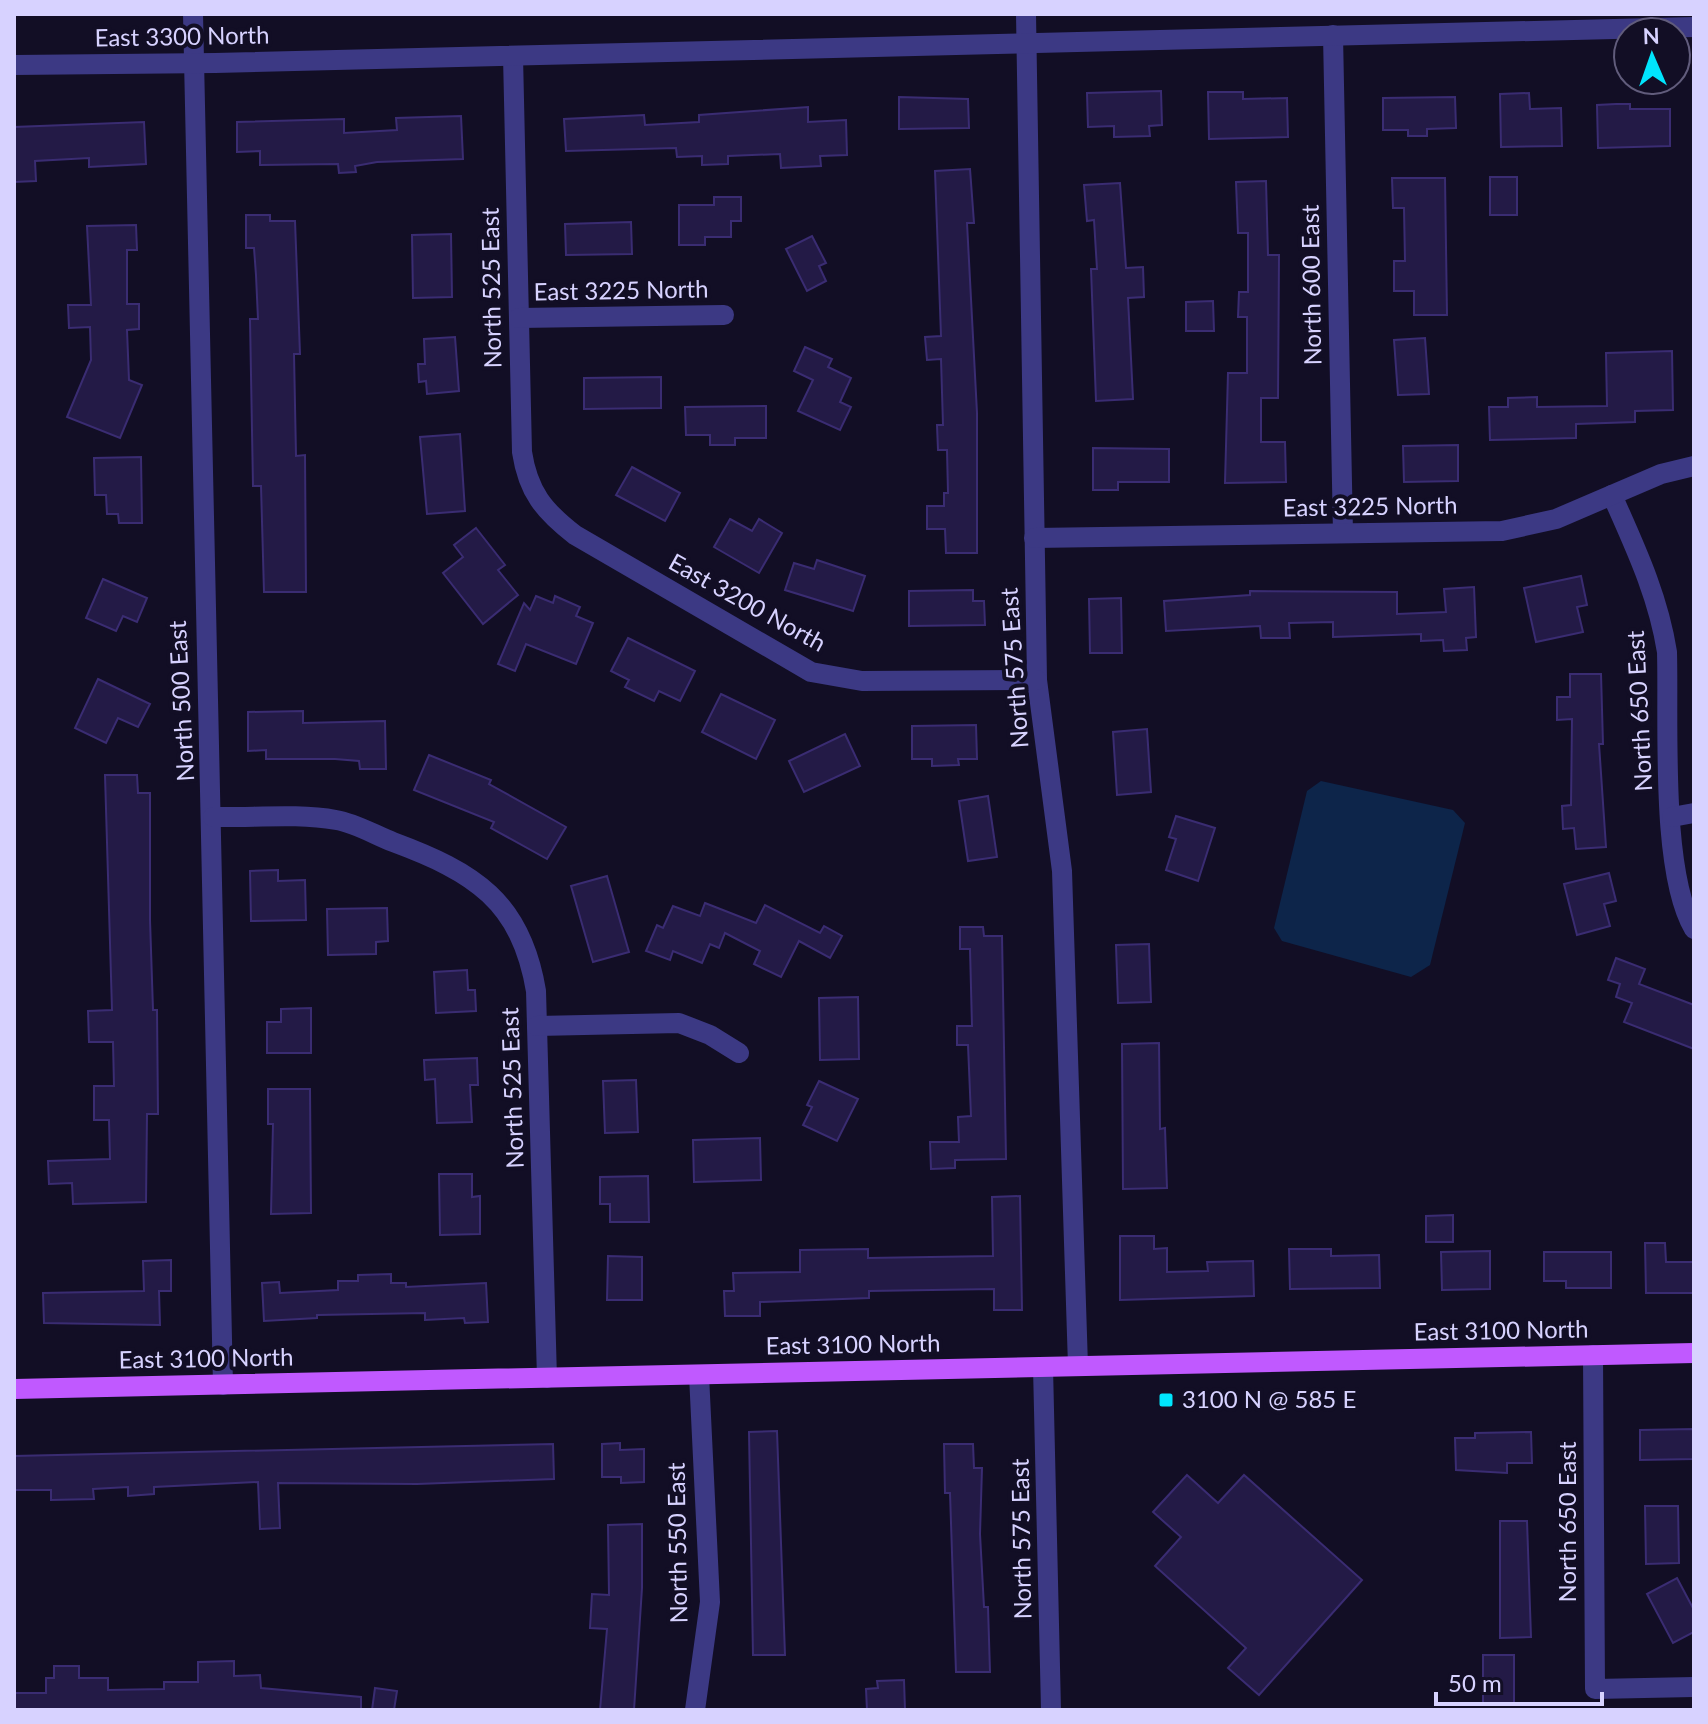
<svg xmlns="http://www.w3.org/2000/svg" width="1708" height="1724" font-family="Lato,sans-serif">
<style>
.water{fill:#0d254a}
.building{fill:#231a46;stroke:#3a2c72;stroke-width:2}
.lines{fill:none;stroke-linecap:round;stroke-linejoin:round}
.minor{stroke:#3c3984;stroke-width:20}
.major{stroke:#c059ff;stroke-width:20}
.poi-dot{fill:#00e5fd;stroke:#120e25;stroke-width:3}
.labels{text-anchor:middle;stroke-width:8;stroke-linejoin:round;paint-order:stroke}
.street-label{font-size:24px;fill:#d7d2ff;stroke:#120e25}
.poi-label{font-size:24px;fill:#d7d2ff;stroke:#120e25;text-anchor:start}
</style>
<rect width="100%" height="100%" fill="#120e25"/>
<!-- water -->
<polygon class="water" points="1321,781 1453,810 1465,823 1430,965 1411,977 1282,941 1274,928 1307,791"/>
<!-- building -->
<g class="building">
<polygon points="1161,91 1162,125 1149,126 1150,136 1114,137 1114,126 1088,127 1087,93"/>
<polygon points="1208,92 1243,92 1243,99 1287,98 1288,137 1209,139"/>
<polygon points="1529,93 1530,109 1561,108 1562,146 1501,147 1500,94"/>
<polygon points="899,97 968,99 969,128 899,129"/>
<polygon points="1455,97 1456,128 1427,129 1427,136 1408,136 1408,130 1383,130 1383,98"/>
<polygon points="1616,104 1630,104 1630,109 1670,109 1670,146 1598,148 1597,105"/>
<polygon points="808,107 808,122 846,120 847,155 820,156 821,166 781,168 780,154 728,156 728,164 702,165 702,156 677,157 676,148 566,151 564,119 644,115 645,125 699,122 699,115"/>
<polygon points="461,116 463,159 377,162 355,166 356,172 339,173 338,164 260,165 260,151 237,152 237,122 344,119 344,133 397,130 396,118"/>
<polygon points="144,122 146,164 89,167 89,158 35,161 36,181 14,182 14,127"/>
<polygon points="970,169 974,223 967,223 977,413 977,553 946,553 945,529 927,529 927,506 944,506 944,493 948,493 947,450 938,450 937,425 943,425 941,359 927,360 925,337 941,336 935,171"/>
<rect x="1490" y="177" width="27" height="38"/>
<polygon points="1392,178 1445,178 1447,315 1414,315 1414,291 1394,291 1394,261 1405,261 1404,208 1393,208"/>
<polygon points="1266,181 1268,255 1279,255 1278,398 1261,398 1261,442 1285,442 1286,482 1225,483 1228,373 1247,373 1247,317 1238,317 1239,292 1248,292 1248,233 1238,233 1236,182"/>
<polygon points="1120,183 1126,268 1143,267 1144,297 1128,298 1133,399 1096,401 1091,269 1097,269 1094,220 1087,221 1084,185"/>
<polygon points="714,197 741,197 741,221 731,221 731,237 705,237 705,245 679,245 679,205 714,205"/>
<polygon points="246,215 270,215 270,221 295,221 300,354 294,354 296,456 305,455 306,592 264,592 261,486 253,486 250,319 258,319 256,275 254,248 246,248"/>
<polygon points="631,222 632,254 566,255 565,224"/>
<polygon points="136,225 137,250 127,250 127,304 139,304 139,329 127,330 129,380 142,385 120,438 67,417 91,360 90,327 69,328 68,305 91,305 87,226"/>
<polygon points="451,234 452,297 413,298 412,235"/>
<polygon points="812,236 826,263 819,266 826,281 807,291 786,249"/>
<polygon points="1213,301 1214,331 1186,331 1186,302"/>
<polygon points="455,337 459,391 427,394 426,381 419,382 418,364 425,364 424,339"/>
<polygon points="1425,338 1429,394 1398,395 1394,340"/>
<polygon points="805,347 832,359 828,367 851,378 840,402 851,407 840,430 798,411 813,380 794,371"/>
<polygon points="1672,351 1673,410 1635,411 1635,422 1576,424 1576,438 1490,440 1489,407 1508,407 1508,398 1537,397 1537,407 1607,406 1606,353"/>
<polygon points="661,377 661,408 584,409 584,378"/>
<polygon points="766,406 766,438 735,438 735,445 710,445 710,435 686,435 685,407"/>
<polygon points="460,434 465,511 427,514 420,437"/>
<polygon points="1458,445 1458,481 1404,482 1403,446"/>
<polygon points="1093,448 1169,449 1169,482 1118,482 1118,490 1093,490"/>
<polygon points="141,457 142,523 119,523 118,514 107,514 106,495 95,495 94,458"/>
<polygon points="632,467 680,493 665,521 616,495"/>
<polygon points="730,519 752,531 759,519 782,533 759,573 714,547"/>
<polygon points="476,528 505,565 498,570 518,595 483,624 443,573 463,557 454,545"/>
<polygon points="817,560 865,576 853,611 785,590 794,563 814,569"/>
<polygon points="1581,576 1587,605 1577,607 1583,632 1536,642 1524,588"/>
<polygon points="103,579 147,598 137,622 123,616 116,631 86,618"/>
<polygon points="1474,587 1476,637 1466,638 1467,650 1444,651 1443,640 1421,641 1421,634 1333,637 1333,622 1289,623 1290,638 1261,638 1260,626 1166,631 1164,601 1250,595 1250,591 1397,592 1397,614 1446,612 1444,589"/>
<polygon points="973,590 973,601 984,601 985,625 909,626 909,591"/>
<polygon points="536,596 553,603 555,596 580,607 576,616 593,623 576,664 526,644 515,671 498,664 524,603 530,610"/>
<polygon points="1121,598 1122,653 1090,653 1089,599"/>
<polygon points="628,638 695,671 680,701 659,691 654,701 625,687 629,680 611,671"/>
<polygon points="1570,674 1601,674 1603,744 1599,744 1606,847 1576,849 1574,828 1563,829 1562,806 1571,805 1572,719 1557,720 1557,697 1570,697"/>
<polygon points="98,679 150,704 138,727 118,718 106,743 75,728"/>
<polygon points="721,694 775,720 756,759 702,732"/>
<polygon points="303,711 303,723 385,721 386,769 360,769 359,761 335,759 266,759 266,750 248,751 248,712"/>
<polygon points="976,725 977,759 958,759 959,765 932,766 932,759 912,759 912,726"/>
<polygon points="1147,729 1151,792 1117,795 1113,732"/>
<polygon points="845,734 860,766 804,792 789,761"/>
<polygon points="429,755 491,780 489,784 566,827 547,859 491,828 494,822 414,790"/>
<polygon points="105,775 137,775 138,793 150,793 150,920 153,1010 157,1010 158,1114 147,1114 146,1202 73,1204 72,1183 49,1184 48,1161 110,1159 109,1120 94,1120 94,1086 114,1086 113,1042 89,1042 88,1011 112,1010"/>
<polygon points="988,796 997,857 968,861 959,801"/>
<polygon points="1176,816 1215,828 1198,881 1166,870 1176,839 1169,837"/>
<polygon points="278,870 278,881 305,880 306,920 251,921 250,871"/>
<polygon points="1609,873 1616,901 1604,904 1610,926 1577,935 1564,884"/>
<polygon points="607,876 629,952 593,962 571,886"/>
<polygon points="705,903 756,923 765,905 820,933 824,926 842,936 830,958 799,941 781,977 754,964 760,951 725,933 719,948 710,944 702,963 673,951 670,960 646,951 657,925 663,928 673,906 700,916"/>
<polygon points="387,908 388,941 376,942 376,954 328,955 327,909"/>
<polygon points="960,927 983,927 984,936 1002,936 1006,1159 955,1160 955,1168 931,1169 930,1142 959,1142 958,1117 971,1116 968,1045 957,1045 957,1026 972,1026 970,949 960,949"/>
<polygon points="1149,944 1151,1002 1118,1003 1116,945"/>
<polygon points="1616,958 1645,969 1639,984 1694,1005 1694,1049 1624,1022 1632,1003 1616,997 1620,984 1608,980"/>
<polygon points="467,970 468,990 475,990 476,1011 436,1013 434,972"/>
<polygon points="858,997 859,1059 820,1060 819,998"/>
<polygon points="311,1008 311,1053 267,1053 267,1022 281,1022 281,1009"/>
<polygon points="1159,1043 1160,1129 1165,1128 1167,1188 1123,1189 1122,1044"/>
<polygon points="477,1058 478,1085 470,1085 472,1122 437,1123 435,1079 425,1080 424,1060"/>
<polygon points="636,1080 638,1132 605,1133 603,1081"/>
<polygon points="819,1081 858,1099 837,1141 803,1125 812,1107 807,1105"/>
<polygon points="268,1089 310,1089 311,1213 271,1214 273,1124 268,1124"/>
<polygon points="760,1138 761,1180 694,1182 693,1140"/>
<polygon points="439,1174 472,1174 472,1197 480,1196 480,1234 440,1235"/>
<polygon points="648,1176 649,1222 610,1222 610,1204 600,1204 600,1177"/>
<polygon points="1020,1196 1022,1310 994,1310 994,1289 869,1291 869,1298 760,1302 760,1316 725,1316 724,1291 734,1291 733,1273 800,1272 800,1250 868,1249 868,1258 993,1256 992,1197"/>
<polygon points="1453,1215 1453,1242 1426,1242 1426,1216"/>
<polygon points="1120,1236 1154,1236 1154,1249 1167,1248 1167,1272 1208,1271 1207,1262 1253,1261 1254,1296 1120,1300"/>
<polygon points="1645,1243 1665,1243 1666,1262 1694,1262 1694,1293 1646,1293"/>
<polygon points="1289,1249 1331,1249 1331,1256 1379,1255 1380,1288 1290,1289"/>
<polygon points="1490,1251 1490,1289 1442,1290 1441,1252"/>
<polygon points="1544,1252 1611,1252 1611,1288 1566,1288 1566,1281 1544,1281"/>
<polygon points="608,1256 642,1257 642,1300 607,1300"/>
<polygon points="171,1260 171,1291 159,1291 160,1325 44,1323 43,1293 144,1291 143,1261"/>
<polygon points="391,1274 391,1283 406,1283 406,1287 486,1283 488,1322 465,1323 464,1318 425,1320 425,1313 317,1315 317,1318 264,1321 262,1283 279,1282 280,1293 338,1290 338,1281 358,1281 358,1275"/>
<polygon points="1694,1429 1694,1459 1640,1460 1640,1430"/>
<polygon points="777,1431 785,1655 753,1655 749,1432"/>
<polygon points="1531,1432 1532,1463 1507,1463 1507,1473 1456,1470 1455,1438 1475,1438 1475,1433"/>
<polygon points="620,1443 620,1450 644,1449 644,1482 621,1483 621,1477 602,1477 602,1444"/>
<polygon points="553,1444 554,1479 417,1484 278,1483 280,1528 260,1529 258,1482 154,1487 154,1494 128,1496 128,1487 93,1489 94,1499 51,1500 51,1490 14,1490 14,1456"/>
<polygon points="944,1444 973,1444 974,1468 982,1468 980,1534 984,1607 988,1607 990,1672 956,1672 950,1493 945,1493"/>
<polygon points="1187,1475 1218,1503 1244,1475 1362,1580 1259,1695 1228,1668 1246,1648 1155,1566 1181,1537 1153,1512"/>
<polygon points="1645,1506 1678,1506 1679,1563 1646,1564"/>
<polygon points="1500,1521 1527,1521 1531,1637 1500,1638"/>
<polygon points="642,1524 642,1588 634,1710 600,1710 607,1629 590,1628 592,1594 609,1595 608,1525"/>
<polygon points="1677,1578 1694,1610 1694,1632 1673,1643 1647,1594"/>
<rect x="1483" y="1655" width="31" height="48"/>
<polygon points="234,1661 234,1676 260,1675 261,1688 361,1697 361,1710 14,1710 14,1693 46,1693 46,1678 54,1678 54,1666 79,1666 79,1678 108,1678 108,1690 164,1689 164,1682 198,1682 198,1662"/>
<polygon points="904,1680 905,1710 867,1710 866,1689 878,1688 877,1681"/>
<polygon points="375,1688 397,1691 394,1710 372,1710"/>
</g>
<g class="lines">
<!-- minor -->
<g class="minor">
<polyline points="193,14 223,1385"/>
<polyline points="1026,14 1037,680 1062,871 1078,1366"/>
<polyline points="1333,35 1343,533"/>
<path d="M513,56l9,396c6,40 22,59 53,83l236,137 51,9 175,-1"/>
<polyline points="14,65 215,63 1694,27"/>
<polyline points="519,318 724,315"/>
<path d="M1612,495c23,52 46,100 55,157 2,70 -7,220 27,277"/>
<polyline points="1034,538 1502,531 1556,519 1661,474 1694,466"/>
<path d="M213,817c40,1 84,-4 123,3 19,3 39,15 57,22 81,30 128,59 143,149l11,387"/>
<polyline points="1672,817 1694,813"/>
<polyline points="537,1026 679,1023 710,1035 739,1053"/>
<polyline points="1593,1355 1595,1689 1694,1687"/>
<polyline points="1043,1367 1051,1710"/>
<polyline points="695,1710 710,1602 699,1375"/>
</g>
<!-- major -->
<polyline class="major" points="14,1389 1694,1353"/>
</g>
<!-- markers -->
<rect class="poi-dot" x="1158" y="1392" width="16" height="16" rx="4"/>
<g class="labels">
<!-- street labels -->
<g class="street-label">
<text transform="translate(182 37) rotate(-1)" y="8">East 3300 North</text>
<text transform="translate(1312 285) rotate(-91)" y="8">North 600 East</text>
<text transform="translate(492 288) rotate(-91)" y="8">North 525 East</text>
<text transform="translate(621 291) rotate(-1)" y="8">East 3225 North</text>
<text transform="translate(1370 507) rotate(-1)" y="8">East 3225 North</text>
<text transform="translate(747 603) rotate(29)" y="8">East 3200 North</text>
<text transform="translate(1015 668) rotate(-94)" y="8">North 575 East</text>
<text transform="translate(182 701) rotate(-93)" y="8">North 500 East</text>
<text transform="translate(1640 711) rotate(-93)" y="8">North 650 East</text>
<text transform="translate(513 1088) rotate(-92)" y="8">North 525 East</text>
<text transform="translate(1501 1331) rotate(-1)" y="8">East 3100 North</text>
<text transform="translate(853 1345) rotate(-1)" y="8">East 3100 North</text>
<text transform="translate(206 1359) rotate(-1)" y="8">East 3100 North</text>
<text transform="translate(1568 1522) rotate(-90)" y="8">North 650 East</text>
<text transform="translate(1022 1539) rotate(-91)" y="8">North 575 East</text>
<text transform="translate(678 1543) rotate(-91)" y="8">North 550 East</text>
</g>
<!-- poi labels -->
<g class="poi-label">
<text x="1182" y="1408">3100 N @ 585 E</text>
</g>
</g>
<!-- border -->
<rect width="1708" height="1724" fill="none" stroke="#d7d2ff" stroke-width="32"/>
<!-- north arrow -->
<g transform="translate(1652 56) rotate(358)"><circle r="38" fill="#120e25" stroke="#615c7c" stroke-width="2"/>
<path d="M0-6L14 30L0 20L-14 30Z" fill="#00e5fd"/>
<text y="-12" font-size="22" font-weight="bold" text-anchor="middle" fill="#d7d2ff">N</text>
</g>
<!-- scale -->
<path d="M1436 1692v12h166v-12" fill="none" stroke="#d7d2ff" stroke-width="4"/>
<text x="1448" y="1692" font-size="24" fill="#d7d2ff" stroke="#120e25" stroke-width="6" paint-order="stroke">50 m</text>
</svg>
